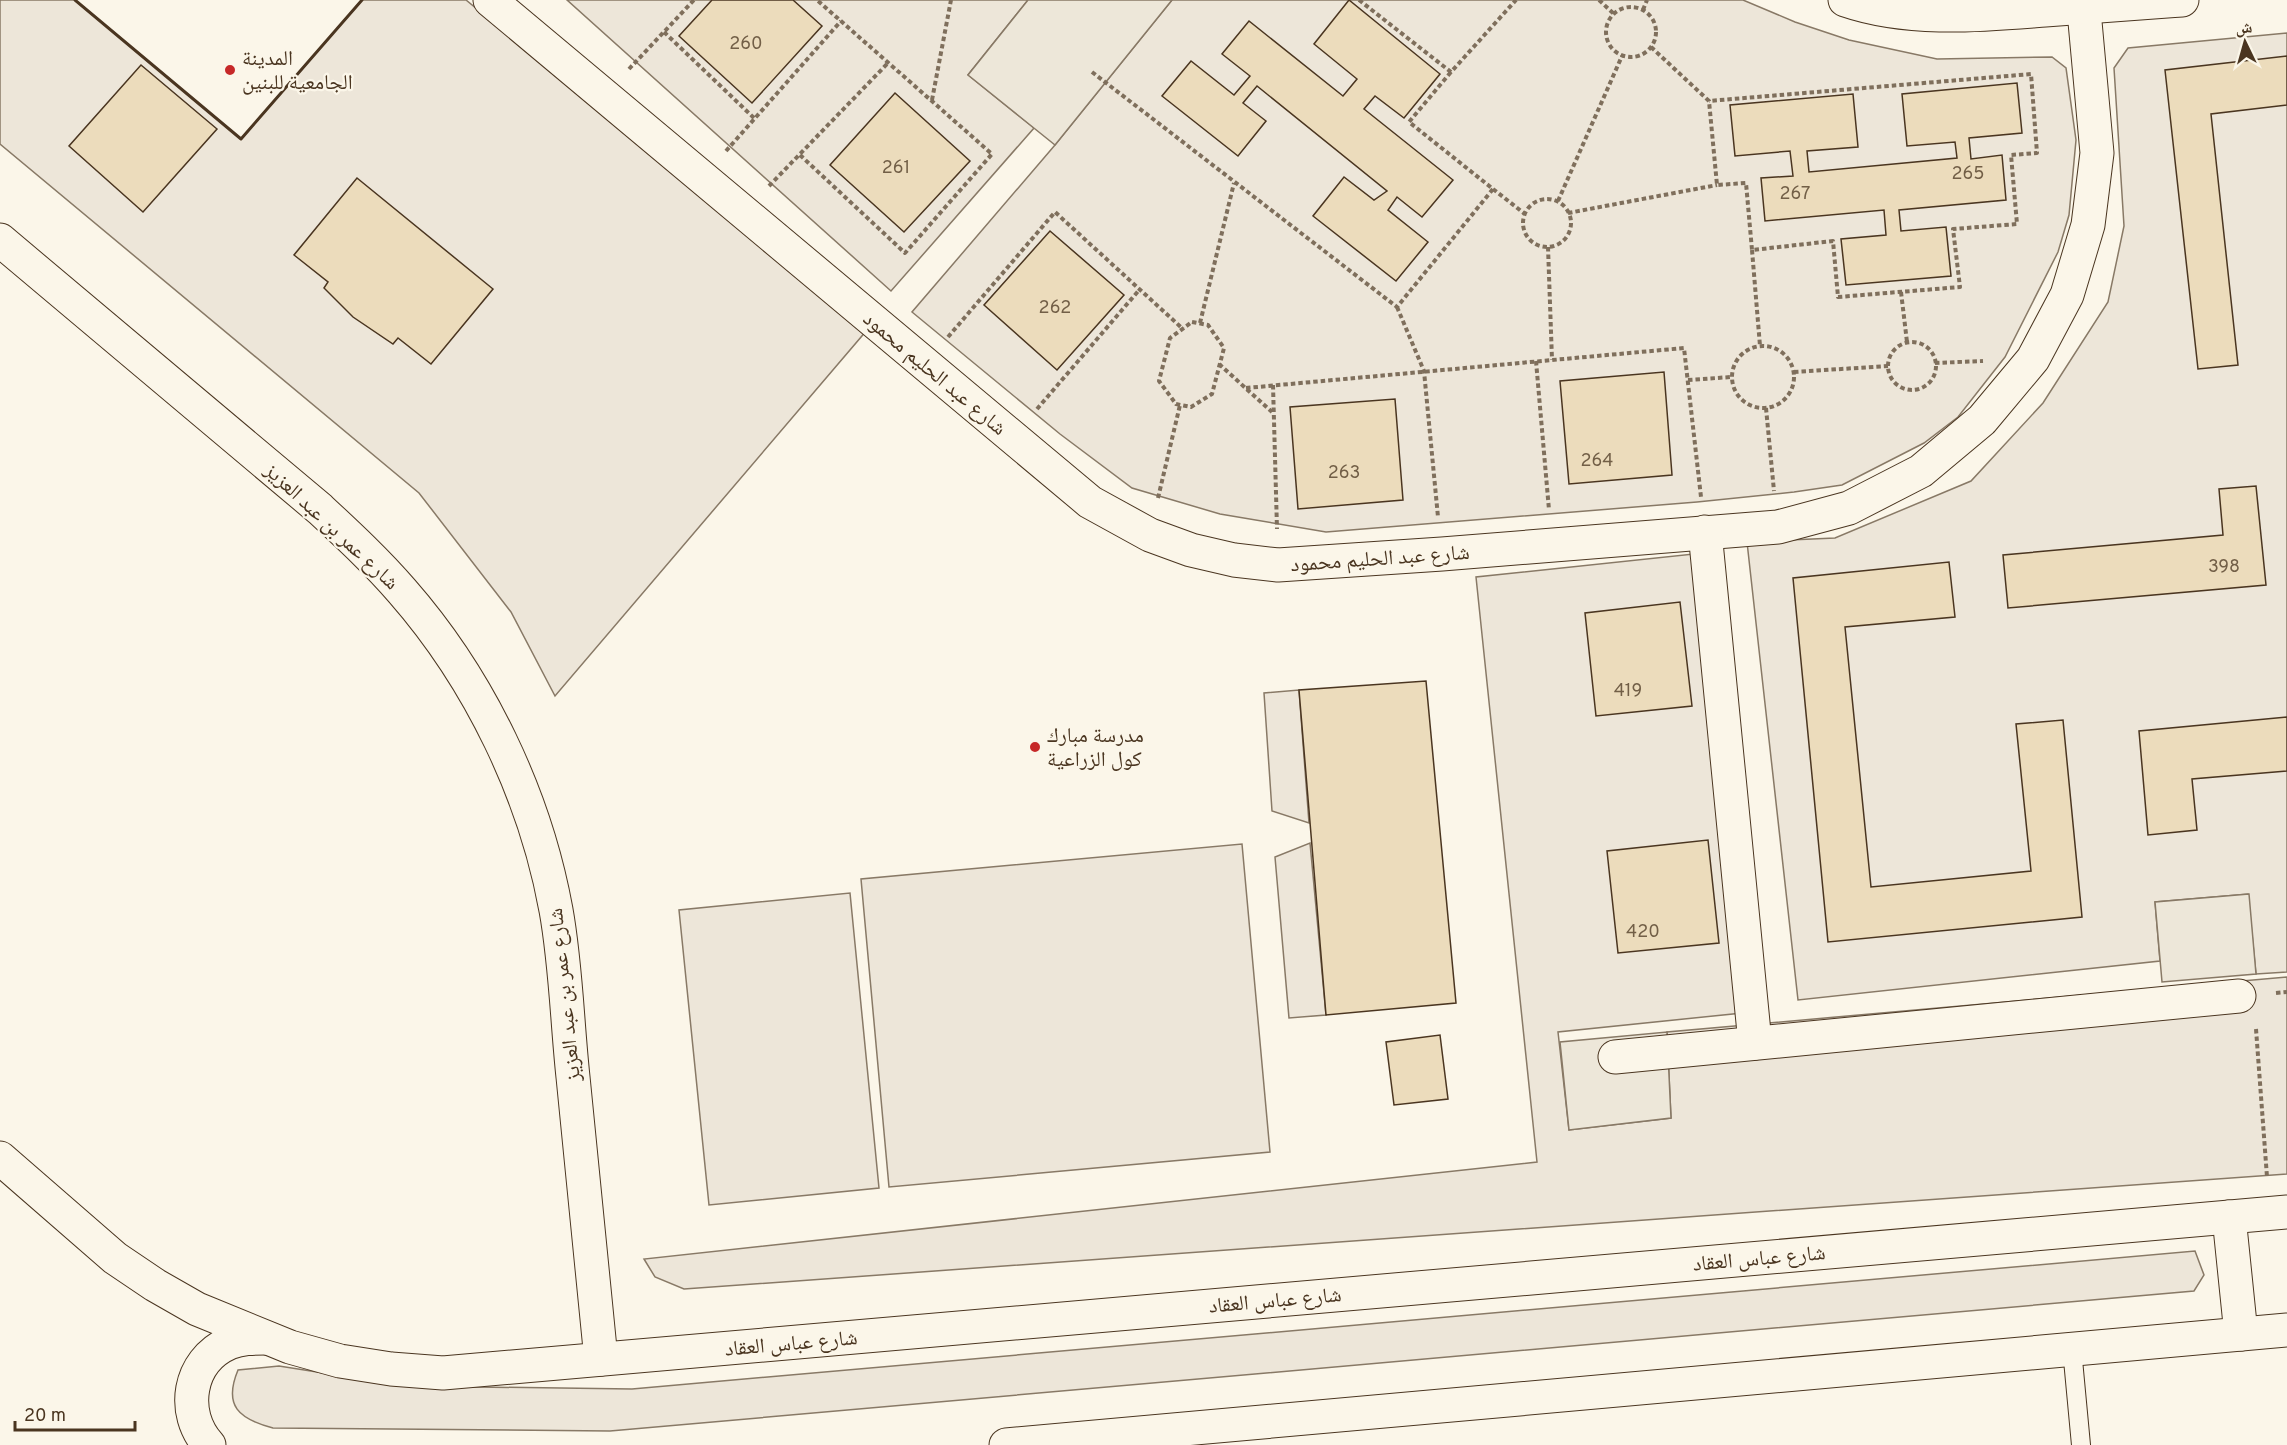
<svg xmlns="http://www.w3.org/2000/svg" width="2287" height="1445" font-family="Overpass,'Noto Naskh Arabic',sans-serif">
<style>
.green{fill:#ede6d9;stroke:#887966;stroke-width:1.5}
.parking{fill:#ede7d9;stroke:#887966;stroke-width:1.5}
.building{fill:#ecdcbc;stroke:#4a3520;stroke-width:1.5}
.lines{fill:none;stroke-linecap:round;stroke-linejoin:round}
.service-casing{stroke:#4a3520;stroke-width:20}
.minor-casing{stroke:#4a3520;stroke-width:35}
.tertiary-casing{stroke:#4a3520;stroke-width:35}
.path{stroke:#7f6f5c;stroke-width:4;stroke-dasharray:4.5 3;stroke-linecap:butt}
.service{stroke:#fbf6e9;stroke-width:18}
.minor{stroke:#fbf6e9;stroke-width:33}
.tertiary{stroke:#fbf6e9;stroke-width:33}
.wall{stroke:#4a3520;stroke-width:3}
.poi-dot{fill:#c62828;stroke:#fbf6e9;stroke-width:2}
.labels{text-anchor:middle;stroke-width:4.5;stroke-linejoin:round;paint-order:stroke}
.number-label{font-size:18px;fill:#725f47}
.poi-label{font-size:21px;fill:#4a3520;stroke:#fbf6e9;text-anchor:start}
.street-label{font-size:21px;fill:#4a3520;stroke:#fbf6e9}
</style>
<rect width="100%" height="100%" fill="#fbf6e9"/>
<!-- green -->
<g class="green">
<polygon points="0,0 75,0 241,139 362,0 466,0 867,330 555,696 511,612 419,493 0,144"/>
<polygon points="567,0 1028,0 968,75 1034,128 891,291"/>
<polygon points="1172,0 1743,0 1795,22 1849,40 1937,59 2052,57 2066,68 2076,140 2069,215 2058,252 2005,357 1958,417 1924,443 1842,485 1794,492 1697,502 1326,532 1220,514 1132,488 1060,434 912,312 1055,145"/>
<polygon points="2287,33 2287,972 2256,974 2248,894 2155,902 2160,961 1798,1000 1747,542 1835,538 1971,481 2043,403 2108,302 2124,226 2114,68 2128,48"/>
<polygon points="1703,553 1752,1012 1558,1032 1569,1130 1671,1118 1667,1032 2287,977 2287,1174 684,1289 655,1277 644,1259 1537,1162 1476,577"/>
<polygon points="1299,690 1309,823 1272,811 1264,693"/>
<polygon points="1310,843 1326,1015 1289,1018 1275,857"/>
<polygon points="1242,844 1270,1152 889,1187 861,879"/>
<polygon points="850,893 879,1188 709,1205 679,910"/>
<path d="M2195,1251l9,24 -10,16 -1584,140 -337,-3c-34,-9 -50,-22 -35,-58l41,-4 127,20 226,3z"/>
</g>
<!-- parking -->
<g class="parking">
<polygon points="1028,0 1172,0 1055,145 968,75"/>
<polygon points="2249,894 2256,974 2162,982 2155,902"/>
<polygon points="1667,1032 1671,1118 1569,1130 1560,1042"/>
</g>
<!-- building -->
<g class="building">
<polygon points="712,0 793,0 822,26 752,103 679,36"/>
<polygon points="1349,0 1440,74 1404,118 1375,96 1364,109 1453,180 1422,217 1397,197 1388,210 1428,242 1396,281 1313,216 1344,177 1374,200 1387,191 1257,86 1243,103 1266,121 1238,156 1162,96 1191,61 1234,95 1250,76 1222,54 1249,21 1343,96 1357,79 1314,44"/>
<polygon points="2287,56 2287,105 2211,114 2238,365 2198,369 2165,70"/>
<polygon points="141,65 217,129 143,212 69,146"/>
<polygon points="2017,83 2022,133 1969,138 1971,159 2002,155 2006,200 1899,210 1901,231 1946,227 1951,276 1846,285 1841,239 1886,235 1884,210 1765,221 1761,178 1793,176 1790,151 1735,156 1730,105 1853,94 1858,147 1807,151 1809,172 1957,158 1955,142 1907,146 1902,94"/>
<polygon points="895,93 970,161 904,232 830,165"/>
<polygon points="357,178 493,289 431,364 398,338 393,344 353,317 324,288 328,282 294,255"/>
<polygon points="1050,231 1124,295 1057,370 984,305"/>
<polygon points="1664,372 1672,475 1569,484 1560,381"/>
<polygon points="1395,399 1403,500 1298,509 1290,407"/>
<polygon points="2256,486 2266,585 2008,608 2003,555 2223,535 2219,489"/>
<polygon points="1949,562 1955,617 1845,627 1871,887 2031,871 2016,724 2063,720 2082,917 1828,942 1793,578"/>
<polygon points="1680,602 1692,706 1596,716 1585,613"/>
<polygon points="1426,681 1456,1003 1326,1015 1299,690"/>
<polygon points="2287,717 2287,771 2192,779 2197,830 2148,835 2139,731"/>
<polygon points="1708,840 1719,943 1618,953 1607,851"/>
<polygon points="1440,1035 1448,1099 1394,1105 1386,1042"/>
</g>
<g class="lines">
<!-- service casing -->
<g class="service-casing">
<polyline id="service" points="2072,1349 2081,1445"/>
</g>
<!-- minor casing -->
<g class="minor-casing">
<g id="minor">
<polyline points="490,0 1090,502 1150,535 1191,550 1234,560 1278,565 1442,554 1778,527 1849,508 1921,471 1982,420 2033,359 2067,295 2088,225 2097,153 2083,0"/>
<path d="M1845,0c64,22 135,15 200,10 45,-3 91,-7 137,-10"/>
<polyline points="1705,532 1755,1043"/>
<polyline points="1615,1057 2239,996"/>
</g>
</g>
<!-- tertiary casing -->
<g class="tertiary-casing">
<g id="tertiary">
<path d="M0,240l320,269c29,27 57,53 82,82 78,89 133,204 154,319 10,55 11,111 17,167 9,94 18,188 28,282"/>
<polyline points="0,1158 115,1258 155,1285 197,1309 290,1347 340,1361 391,1369 443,1373 2287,1212"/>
<polyline points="2229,1217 2241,1334"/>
<path d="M209,1445c-29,-32 -21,-84 20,-102 12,-5 24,-5 37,-5"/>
<polyline points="1006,1445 2287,1330"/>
</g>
</g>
<!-- path -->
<g class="path">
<polyline points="1359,0 1451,72 1516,0"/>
<polyline points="1599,0 1614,14"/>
<circle cx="1631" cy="32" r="25"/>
<polyline points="1643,10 1647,0"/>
<polyline points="664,32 754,118"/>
<polyline points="1651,47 1709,101 1717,185 1746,183 1752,250 1833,241 1838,297 1960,287 1953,229 2017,224 2011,155 2037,153 2031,74 1709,101"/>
<polyline points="629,69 694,0"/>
<polyline points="1092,72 1397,307 1493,189 1409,122 1451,72"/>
<polyline points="932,100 951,0"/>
<polyline points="726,151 841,21"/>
<polyline points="800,155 905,253 992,154 817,0"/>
<polyline points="769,186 888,63"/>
<polyline points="1493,189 1525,214"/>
<circle cx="1547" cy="223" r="24"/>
<polyline points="1558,201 1622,56"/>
<polyline points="1568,213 1717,185"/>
<polyline points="1548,247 1552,360"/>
<polyline points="1752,250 1760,346"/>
<polyline points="1901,292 1907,342"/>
<polyline points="1397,307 1424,371 1438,517"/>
<polygon points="1192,322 1208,325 1224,348 1212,394 1191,407 1176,404 1159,381 1170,338"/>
<polyline points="1200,323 1234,183"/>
<polyline points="948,337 1055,212 1183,329"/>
<circle cx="1912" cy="366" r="24"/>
<circle cx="1763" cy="377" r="31"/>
<polyline points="1536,361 1549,510"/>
<polyline points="1935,363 1983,361"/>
<polyline points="1219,364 1272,412"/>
<polyline points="1794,372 1888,366"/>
<polyline points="1688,380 1731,377"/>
<polyline points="1273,385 1277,529"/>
<polyline points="1246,388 1684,348 1701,497"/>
<polyline points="1766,408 1774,491"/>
<polyline points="1037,409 1140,289"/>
<polyline points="1158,498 1180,405"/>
<polyline points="2276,993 2287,992"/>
<polyline points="2256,1029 2267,1177"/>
</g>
<!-- service -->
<use href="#service" class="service"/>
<!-- minor -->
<use href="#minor" class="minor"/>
<!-- tertiary -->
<use href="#tertiary" class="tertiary"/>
<!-- wall -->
<polyline class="wall" points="75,0 241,139 362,0"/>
</g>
<!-- markers -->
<g class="poi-dot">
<circle cx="230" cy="70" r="6"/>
<circle cx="1035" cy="747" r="6"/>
</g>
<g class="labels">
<!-- number labels -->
<g class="number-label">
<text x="746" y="49">260</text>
<text x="896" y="173">261</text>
<text x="1968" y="179">265</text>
<text x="1795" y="199">267</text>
<text x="1055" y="313">262</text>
<text x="1597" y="466">264</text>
<text x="1344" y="478">263</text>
<text x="2224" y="572">398</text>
<text x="1628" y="696">419</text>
<text x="1643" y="937">420</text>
</g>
<!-- poi labels -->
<g class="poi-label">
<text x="242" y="65">المدينة<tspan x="242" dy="24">الجامعية للبنين</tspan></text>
<text x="1047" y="742">مدرسة مبارك<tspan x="1047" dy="24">كول الزراعية</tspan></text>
</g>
<!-- street labels -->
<g class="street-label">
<text transform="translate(935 373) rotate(40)" y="7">شارع عبد الحليم محمود</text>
<text transform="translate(332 526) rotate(43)" y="7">شارع عمر بن عبد العزيز</text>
<text transform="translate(1380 558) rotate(-4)" y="7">شارع عبد الحليم محمود</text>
<text transform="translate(564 995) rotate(-96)" y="7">شارع عمر بن عبد العزيز</text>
<text transform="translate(1759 1258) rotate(-5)" y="7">شارع عباس العقاد</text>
<text transform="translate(1275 1300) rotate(-5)" y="7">شارع عباس العقاد</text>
<text transform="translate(791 1343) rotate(-5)" y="7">شارع عباس العقاد</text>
</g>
</g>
<!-- north arrow -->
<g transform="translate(2245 42) rotate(355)" stroke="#fbf6e9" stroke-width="4.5" paint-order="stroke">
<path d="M0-4.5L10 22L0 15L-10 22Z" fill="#4a3520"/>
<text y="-9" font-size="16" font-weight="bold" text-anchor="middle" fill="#4a3520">ش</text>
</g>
<!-- scale -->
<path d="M15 1421v9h120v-9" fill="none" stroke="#4a3520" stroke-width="3"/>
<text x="24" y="1421" font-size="18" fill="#4a3520" stroke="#fbf6e9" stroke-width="4.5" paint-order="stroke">20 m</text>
</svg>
